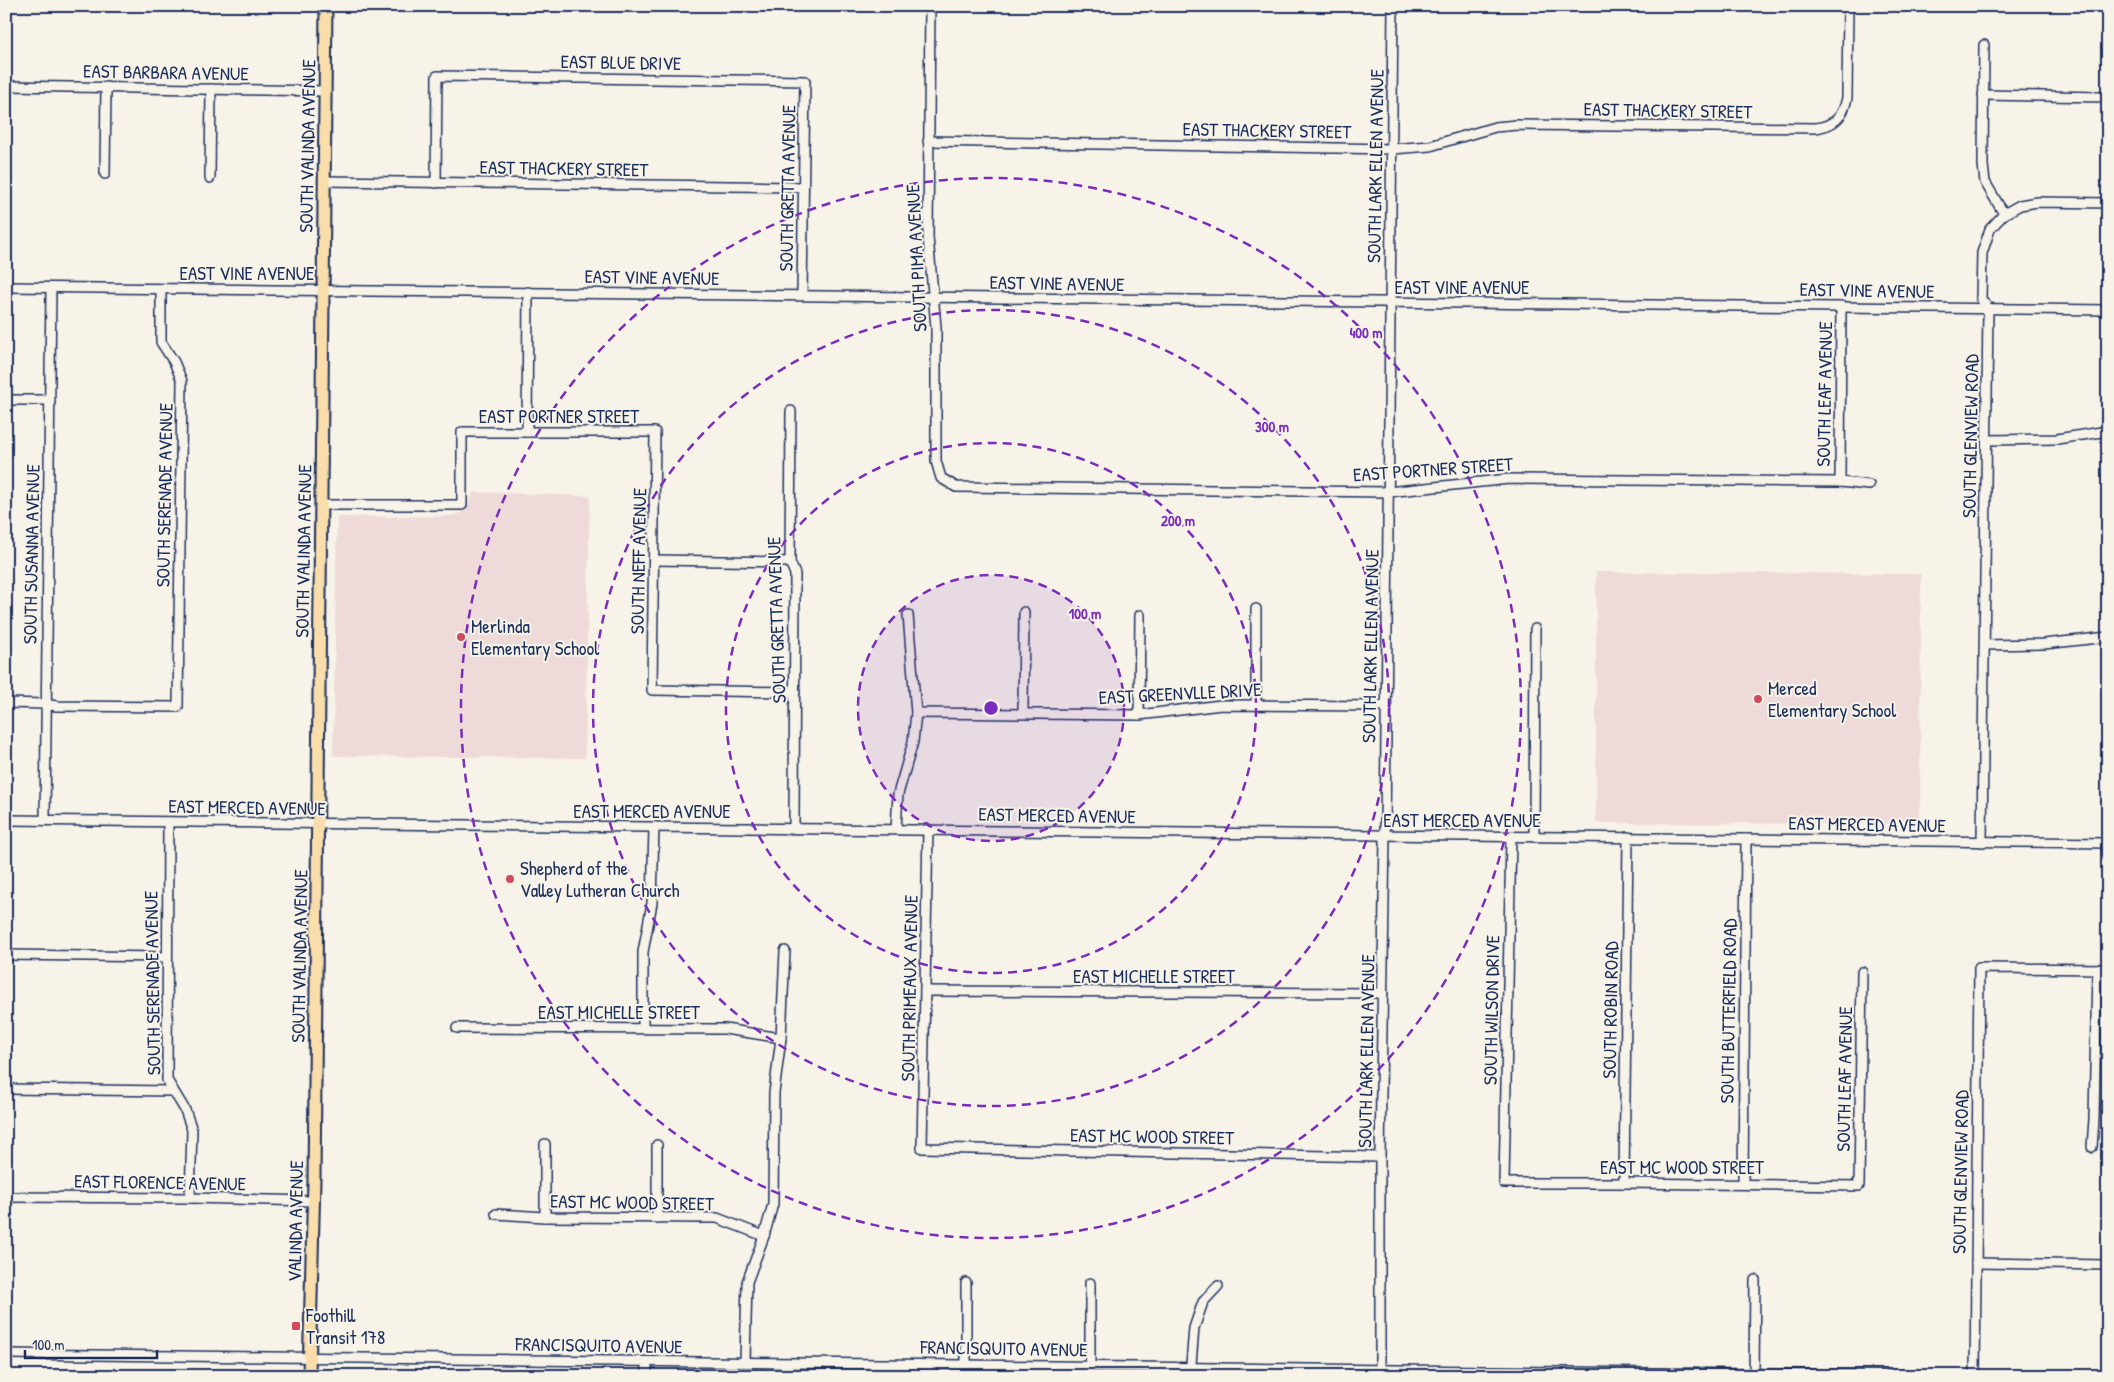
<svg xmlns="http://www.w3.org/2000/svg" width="2114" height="1382" font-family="'Patrick Hand',sans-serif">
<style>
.built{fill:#eedbd9}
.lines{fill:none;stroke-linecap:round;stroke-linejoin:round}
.minor-casing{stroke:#1b2f5e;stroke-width:12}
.major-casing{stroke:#1b2f5e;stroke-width:15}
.minor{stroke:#f7f3e8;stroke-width:9}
.major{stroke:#f9deab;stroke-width:11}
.ring{fill:none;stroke:#7b2cbf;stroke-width:2.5;stroke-dasharray:9 6}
.poi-dot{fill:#d1495b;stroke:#f7f3e8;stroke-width:2}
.labels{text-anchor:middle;stroke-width:4;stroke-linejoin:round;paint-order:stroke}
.street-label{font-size:19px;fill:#1b2f5e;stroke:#f7f3e8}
.poi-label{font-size:19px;fill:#1b2f5e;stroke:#f7f3e8;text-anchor:start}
.centre{fill:#7b2cbf;stroke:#f7f3e8;stroke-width:2.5}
.ring-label{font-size:15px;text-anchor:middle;font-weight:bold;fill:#7b2cbf;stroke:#f7f3e8;stroke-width:4;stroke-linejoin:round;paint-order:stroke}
</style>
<rect width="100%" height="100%" fill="#f7f3e8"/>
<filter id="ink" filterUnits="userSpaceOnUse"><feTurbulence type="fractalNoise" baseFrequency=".02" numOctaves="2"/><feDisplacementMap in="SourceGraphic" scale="10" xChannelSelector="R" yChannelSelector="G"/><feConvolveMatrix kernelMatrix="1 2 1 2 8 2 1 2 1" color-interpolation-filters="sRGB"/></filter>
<g filter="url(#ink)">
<!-- built -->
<g class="built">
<polygon points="473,492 590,496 585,758 333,756 337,517 452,516 462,512 468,506"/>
<polygon points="1596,572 1921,574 1920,824 1596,823"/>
</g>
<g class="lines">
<!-- minor casing -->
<g class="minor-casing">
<g id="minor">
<polyline points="930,6 928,237 936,327 936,461 941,478 956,487 1388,492 1509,479 1840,482 1869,485"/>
<polyline points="6,86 325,91"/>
<polyline points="1983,95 2108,97"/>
<path d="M928,141l464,8 38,-3 65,-19 22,-2 299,3c19,-3 27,-11 31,-30l1,-92"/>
<polyline points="105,174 106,87"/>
<polyline points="210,178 211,89"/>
<polyline points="325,181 803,187"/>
<polyline points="436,183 437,76 805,81 802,295"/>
<polyline points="2004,214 2020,205 2037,202 2108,203"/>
<polyline points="6,287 2108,310"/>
<polyline points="6,400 50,400"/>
<polyline points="791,411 790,562 795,574 794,828"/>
<polyline points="527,432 528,292"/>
<polyline points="1987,440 2057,439 2108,431"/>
<polyline points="1840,482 1841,306"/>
<polyline points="321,505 462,505 462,432 655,432 652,690 795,692"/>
<polyline points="654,560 790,562"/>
<polyline points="1256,609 1256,705"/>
<polyline points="1985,645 2044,644 2108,637"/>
<polyline points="6,703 45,704 56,706 178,707 182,381 174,362 161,342 161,289"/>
<polyline points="1023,712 1024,612"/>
<polyline points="916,713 1139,715 1221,705 1385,706"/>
<polyline points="1139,715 1140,615"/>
<polyline points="6,820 2108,843"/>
<polyline points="45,820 51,288"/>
<polyline points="168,822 167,1080 185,1110 192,1130 190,1198"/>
<polyline points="896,829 898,794 913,742 916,713 908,615"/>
<polyline points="928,829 922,1148 1380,1157"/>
<polyline points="1511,837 1504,1183 1624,1183 1859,1186 1862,972"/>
<polyline points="1534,837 1535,629"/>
<polyline points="1982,842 1988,308 1981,299 1982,253 1990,229 2004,214 1985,182 1983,165 1984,45"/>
<polyline points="6,955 166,957"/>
<polyline points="925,991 1383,993"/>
<polyline points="457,1028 725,1029 781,1038"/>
<polyline points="643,1028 643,952 652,903 654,827"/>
<polyline points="6,1089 173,1091"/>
<polyline points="545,1144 545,1217"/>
<polyline points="657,1145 657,1218"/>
<polyline points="2092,1147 2094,1119 2097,969"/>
<polyline points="1624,1183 1628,837"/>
<polyline points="1743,1183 1746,839"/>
<polyline points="6,1197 190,1198 313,1201"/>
<polyline points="496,1214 545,1217 717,1218 764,1236"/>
<polyline points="1976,1263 2108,1265"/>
<polyline points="966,1283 966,1364"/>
<polyline points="6,1354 1919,1376"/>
<polyline points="745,1362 747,1282 764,1236 773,1204 774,1093 781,1038 785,951"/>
<polyline points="1090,1365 1090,1283"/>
<polyline points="1754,1373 1755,1280"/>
<polyline points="647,1376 647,1362"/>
<polyline points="1190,1376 1194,1328 1203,1302 1218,1286"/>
<polyline points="1380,1376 1380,1157 1385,836 1393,6"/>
<polyline points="1975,1376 1979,968 2108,969"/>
</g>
</g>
<!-- major casing -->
<g class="major-casing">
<polyline id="major" points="309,1376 314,1180 326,6"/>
</g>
<!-- minor -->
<use href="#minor" class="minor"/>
<!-- major -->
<use href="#major" class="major"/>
</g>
</g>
<!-- distance rings -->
<circle cx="991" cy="708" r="133" fill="#7b2cbf" fill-opacity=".12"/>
<g class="ring">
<circle cx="991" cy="708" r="133"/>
<circle cx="991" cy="708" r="265"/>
<circle cx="991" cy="708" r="398"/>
<circle cx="991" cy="708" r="530"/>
</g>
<!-- markers -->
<g class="poi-dot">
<circle cx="461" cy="637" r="5"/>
<circle cx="1758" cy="699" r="5"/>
<circle cx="510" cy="879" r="5"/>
<rect x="291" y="1321" width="10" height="10" rx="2.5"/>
</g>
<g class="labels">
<!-- street labels -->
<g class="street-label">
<text transform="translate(621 62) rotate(1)" y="7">EAST BLUE DRIVE</text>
<text transform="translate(166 72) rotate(1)" y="7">EAST BARBARA AVENUE</text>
<text transform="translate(1668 110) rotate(1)" y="7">EAST THACKERY STREET</text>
<text transform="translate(1267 130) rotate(1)" y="7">EAST THACKERY STREET</text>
<text transform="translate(307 146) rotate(-89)" y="7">SOUTH VALINDA AVENUE</text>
<text transform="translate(1375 166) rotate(-89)" y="7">SOUTH LARK ELLEN AVENUE</text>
<text transform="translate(564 168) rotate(1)" y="7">EAST THACKERY STREET</text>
<text transform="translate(787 188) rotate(-89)" y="7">SOUTH GRETTA AVENUE</text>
<text transform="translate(916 258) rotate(-93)" y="7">SOUTH PIMA AVENUE</text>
<text x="247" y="280">EAST VINE AVENUE</text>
<text transform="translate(652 277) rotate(1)" y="7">EAST VINE AVENUE</text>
<text transform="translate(1057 283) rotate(1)" y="7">EAST VINE AVENUE</text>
<text x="1462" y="294">EAST VINE AVENUE</text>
<text transform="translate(1867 290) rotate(1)" y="7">EAST VINE AVENUE</text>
<text transform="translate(1824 394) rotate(-89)" y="7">SOUTH LEAF AVENUE</text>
<text x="559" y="423">EAST PORTNER STREET</text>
<text transform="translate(1970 436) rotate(-89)" y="7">SOUTH GLENVIEW ROAD</text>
<text transform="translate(1433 469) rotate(-4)" y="7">EAST PORTNER STREET</text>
<text transform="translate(164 495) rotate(-89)" y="7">SOUTH SERENADE AVENUE</text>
<text transform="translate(303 551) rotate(-89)" y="7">SOUTH VALINDA AVENUE</text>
<text transform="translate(31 554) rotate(-89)" y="7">SOUTH SUSANNA AVENUE</text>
<text transform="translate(638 561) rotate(-89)" y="7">SOUTH NEFF AVENUE</text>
<text transform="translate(776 620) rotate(-92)" y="7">SOUTH GRETTA AVENUE</text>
<text transform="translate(1370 646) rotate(-89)" y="7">SOUTH LARK ELLEN AVENUE</text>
<text transform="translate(1180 693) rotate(-3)" y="7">EAST GREENVLLE DRIVE</text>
<text transform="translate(247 807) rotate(1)" y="7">EAST MERCED AVENUE</text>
<text x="652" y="818">EAST MERCED AVENUE</text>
<text transform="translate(1057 815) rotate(1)" y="7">EAST MERCED AVENUE</text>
<text x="1462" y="827">EAST MERCED AVENUE</text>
<text transform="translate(1867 824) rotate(1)" y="7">EAST MERCED AVENUE</text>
<text transform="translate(299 956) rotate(-89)" y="7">SOUTH VALINDA AVENUE</text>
<text x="1154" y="983">EAST MICHELLE STREET</text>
<text transform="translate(152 983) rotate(-91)" y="7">SOUTH SERENADE AVENUE</text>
<text transform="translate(909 988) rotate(-89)" y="7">SOUTH PRIMEAUX AVENUE</text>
<text transform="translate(1491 1010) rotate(-89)" y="7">SOUTH WILSON DRIVE</text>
<text transform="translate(1610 1010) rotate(-89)" y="7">SOUTH ROBIN ROAD</text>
<text transform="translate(1728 1011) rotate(-89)" y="7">SOUTH BUTTERFIELD ROAD</text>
<text x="619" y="1019">EAST MICHELLE STREET</text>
<text transform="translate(1366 1051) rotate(-89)" y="7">SOUTH LARK ELLEN AVENUE</text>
<text transform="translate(1844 1079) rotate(-89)" y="7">SOUTH LEAF AVENUE</text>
<text transform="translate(1152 1136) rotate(1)" y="7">EAST MC WOOD STREET</text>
<text x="1682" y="1174">EAST MC WOOD STREET</text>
<text transform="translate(1960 1172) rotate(-89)" y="7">SOUTH GLENVIEW ROAD</text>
<text transform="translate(160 1182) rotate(1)" y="7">EAST FLORENCE AVENUE</text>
<text transform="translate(632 1202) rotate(1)" y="7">EAST MC WOOD STREET</text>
<text transform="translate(295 1221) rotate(-89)" y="7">VALINDA AVENUE</text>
<text transform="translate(599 1345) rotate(1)" y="7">FRANCISQUITO AVENUE</text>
<text transform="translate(1004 1348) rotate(1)" y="7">FRANCISQUITO AVENUE</text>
</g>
<!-- poi labels -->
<g class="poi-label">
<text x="471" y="633">Merlinda<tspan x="471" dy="22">Elementary School</tspan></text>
<text x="1768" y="695">Merced<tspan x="1768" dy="22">Elementary School</tspan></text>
<text x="520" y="875">Shepherd of the<tspan x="520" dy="22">Valley Lutheran Church</tspan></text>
<text x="306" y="1322">Foothill<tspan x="306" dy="22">Transit 178</tspan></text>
</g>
</g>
<circle cx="991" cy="708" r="8" class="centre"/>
<g class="ring-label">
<text x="1366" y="338">400 m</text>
<text x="1272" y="432">300 m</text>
<text x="1178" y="526">200 m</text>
<text x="1085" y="619">100 m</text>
</g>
<!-- margin -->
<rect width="2114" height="1382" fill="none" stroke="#f7f3e8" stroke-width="25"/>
<rect x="12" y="12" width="2089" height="1357" fill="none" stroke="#1b2f5e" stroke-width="2" filter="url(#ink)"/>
<!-- scale -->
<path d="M25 1350v8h132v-8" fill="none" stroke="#1b2f5e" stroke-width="2.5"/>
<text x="32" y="1350" font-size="15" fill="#1b2f5e" stroke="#f7f3e8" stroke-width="4" paint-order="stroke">100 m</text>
</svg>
